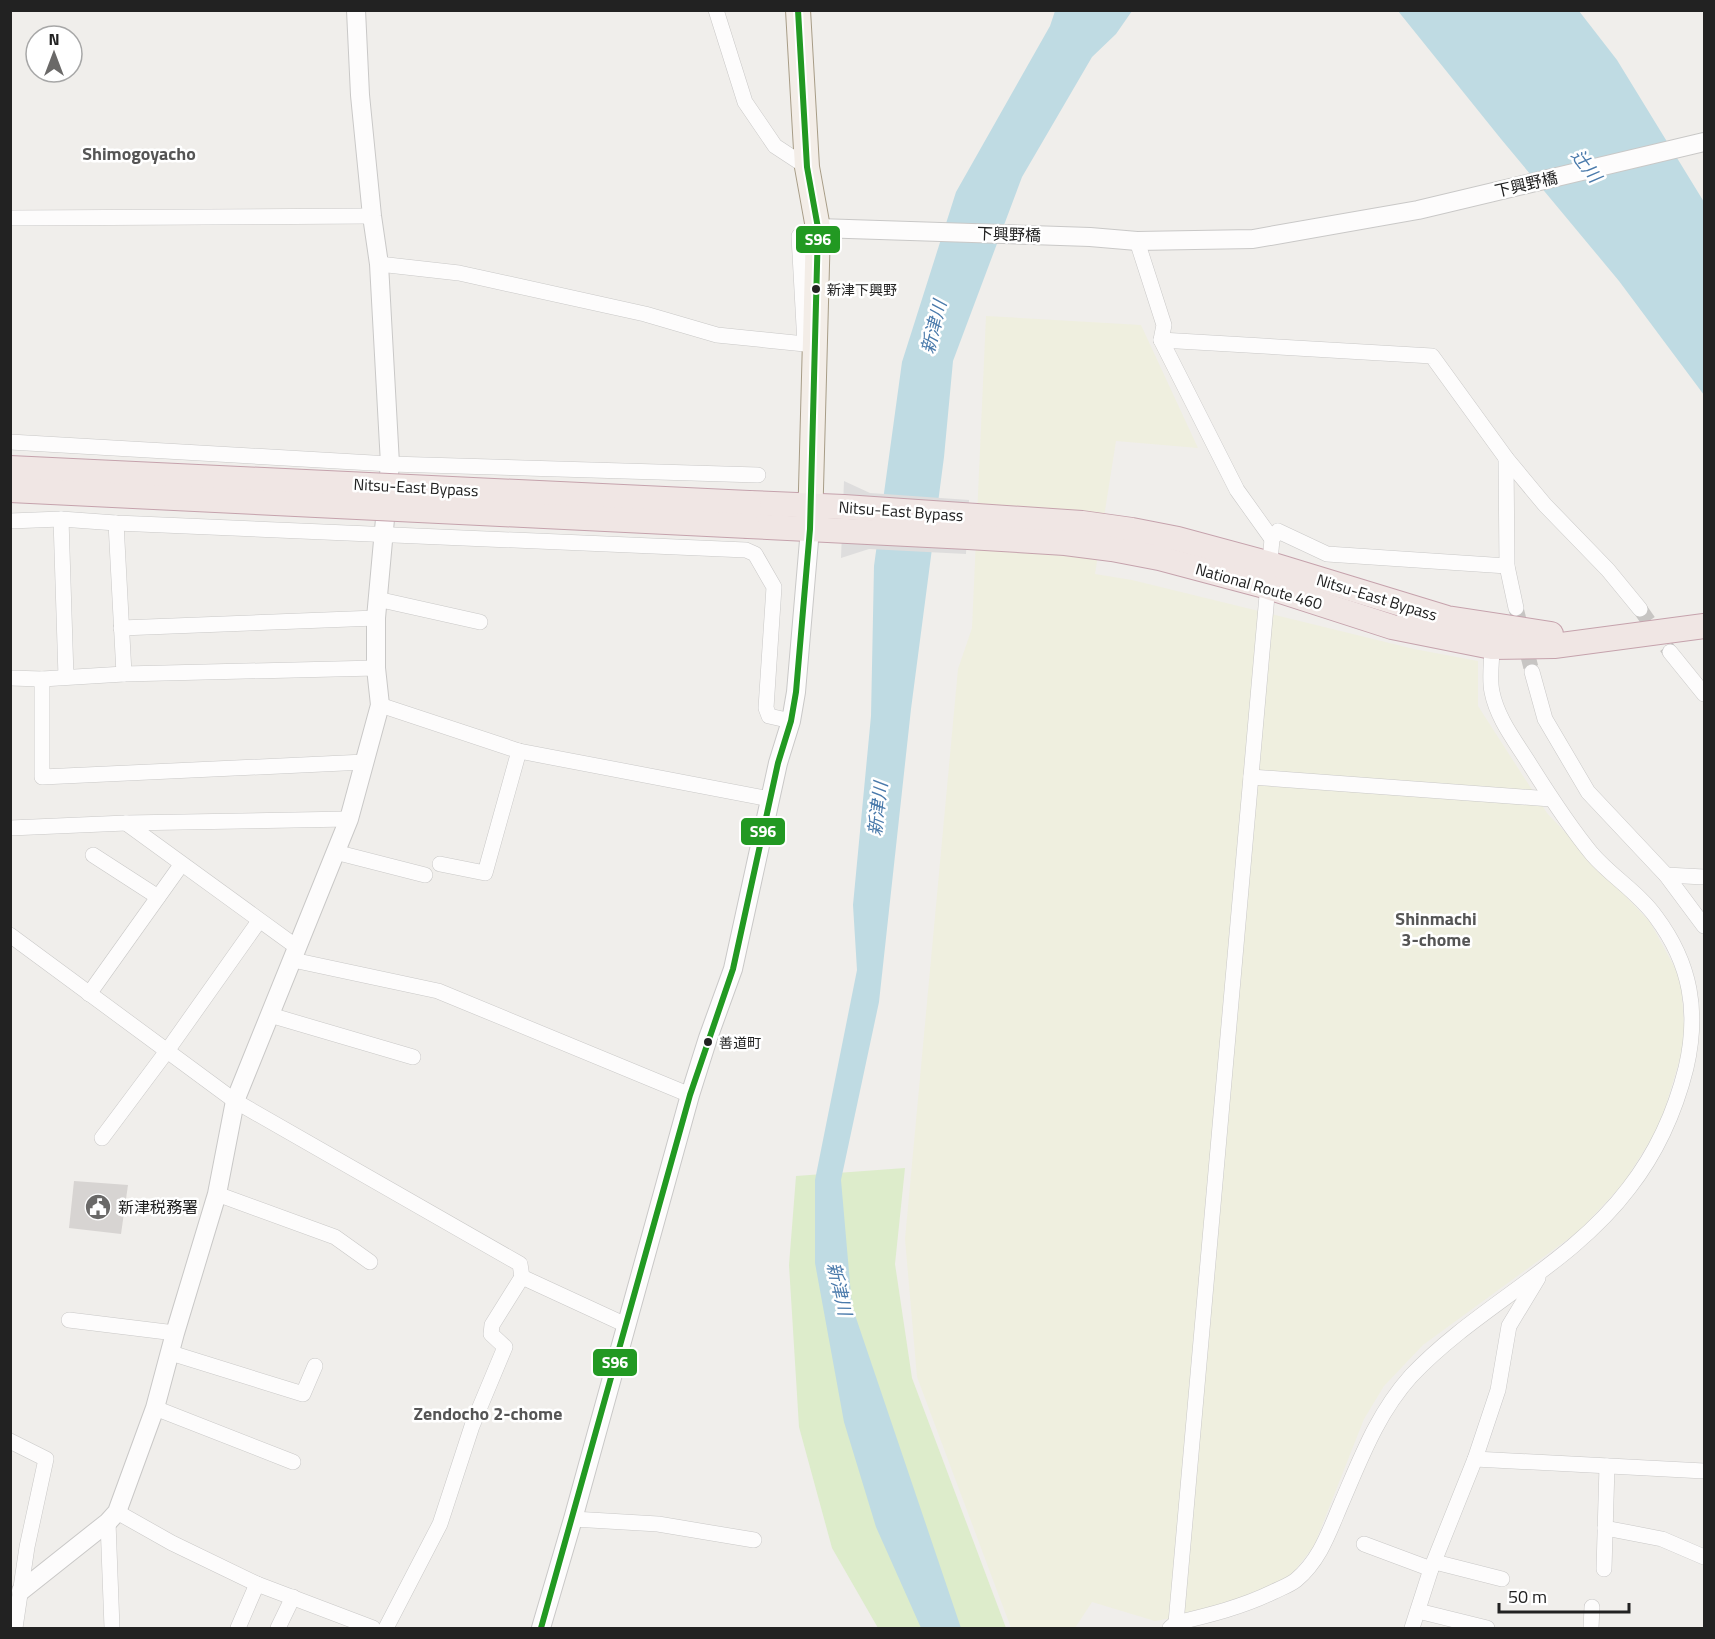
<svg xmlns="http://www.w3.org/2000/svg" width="1715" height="1639" font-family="'Titillium Web','Noto Sans JP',sans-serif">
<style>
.farmland{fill:#efefdf}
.grass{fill:#ddeccb}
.water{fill:#bfdbe3}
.pier{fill:#dedddd}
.building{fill:#d7d4d2}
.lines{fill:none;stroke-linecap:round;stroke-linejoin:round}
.minor-tunnel{stroke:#c7c5c3;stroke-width:15;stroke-dasharray:15 8;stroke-linecap:butt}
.minor-casing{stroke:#c9c8c7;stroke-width:16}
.tertiary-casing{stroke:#c9c8c7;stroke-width:20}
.primary-casing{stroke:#a79c86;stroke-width:26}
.trunk-casing{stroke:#c5a2ac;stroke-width:26}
.minor{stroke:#fdfcfc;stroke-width:15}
.tertiary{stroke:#fdfcfc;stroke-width:18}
.primary{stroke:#f3ede7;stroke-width:24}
.trunk{stroke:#f0e6e4;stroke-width:24}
.trunk-bridge-casing{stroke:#c5a2ac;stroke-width:26;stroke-linecap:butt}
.trunk-bridge{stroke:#f0e6e4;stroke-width:24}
.bus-1-casing{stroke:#fff;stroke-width:10}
.bus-1{stroke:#292;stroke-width:6}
.bus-dot{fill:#222;stroke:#fff;stroke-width:2}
.labels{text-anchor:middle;stroke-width:5;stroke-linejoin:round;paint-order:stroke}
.bus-label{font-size:14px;fill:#222;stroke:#fff;text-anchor:start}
.street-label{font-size:16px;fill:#222;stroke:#fff}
.poi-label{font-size:16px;fill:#222;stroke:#fff;text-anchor:start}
.neighbourhood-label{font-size:18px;font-weight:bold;fill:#555;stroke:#fff}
.water-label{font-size:18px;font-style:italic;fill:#4a7aab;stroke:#fff}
.line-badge{stroke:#fff;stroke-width:2}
.badge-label{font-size:16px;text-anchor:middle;font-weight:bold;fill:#fff}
</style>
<rect width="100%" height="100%" fill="#f0eeeb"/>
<!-- farmland -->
<polygon class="farmland" points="986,316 1141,325 1198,448 1116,441 1095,574 1132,580 1414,649 1478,661 1478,706 1547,813 1650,922 1681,979 1685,1042 1660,1125 1623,1184 1579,1231 1423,1345 1384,1386 1364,1419 1314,1546 1289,1578 1202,1613 1155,1621 1092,1602 1075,1628 1011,1628 917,1377 905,1239 958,669 972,628"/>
<!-- grass -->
<polygon class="grass" points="905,1168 895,1264 912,1378 1006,1628 878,1628 832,1548 799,1427 789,1265 796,1176"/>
<!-- water -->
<g class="water">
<polygon points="1055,11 1132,11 1116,34 1092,57 1022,177 953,361 944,457 911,709 879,1002 841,1180 852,1306 961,1628 921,1628 876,1527 844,1422 815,1263 815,1180 857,970 853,905 871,716 874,566 902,362 956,192 1050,26"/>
<polygon points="1398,11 1579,11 1617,60 1704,202 1704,395 1619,281 1501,139"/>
</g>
<!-- pier -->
<polygon class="pier" points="844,481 870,493 969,500 966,554 869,549 841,558"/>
<!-- building -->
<polygon class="building" points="74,1181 128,1185 121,1234 69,1228"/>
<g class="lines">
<!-- minor-tunnel -->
<g class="minor-tunnel">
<polyline points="1516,608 1532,672"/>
<polyline points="1640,609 1670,652"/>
</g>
<!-- minor casing -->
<g class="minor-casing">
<g id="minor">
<polyline points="716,10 745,102 775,146 807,167"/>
<polyline points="10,218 372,216"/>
<polyline points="1137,241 1164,325 1161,340 1237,490 1272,539"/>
<polyline points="379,264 459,273 645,314 717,335 805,344 799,236 818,237"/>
<polyline points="1161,340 1432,356 1506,458 1545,505 1608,570 1640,609"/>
<polyline points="10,442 390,464 758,475"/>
<polyline points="1506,458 1507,566 1516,608"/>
<polyline points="61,519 66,677"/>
<polyline points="10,521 61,519 116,523 746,550 755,554 774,587 766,708 769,716 791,721"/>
<polyline points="116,523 124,674"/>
<polyline points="377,599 480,622"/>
<polyline points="121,628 376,618"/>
<polyline points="1670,652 1704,694"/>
<polyline points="1532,672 1545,719 1588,792 1666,875 1704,926"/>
<polyline points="10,678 42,679 124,674 376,668"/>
<polyline points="42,679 42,777 365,762"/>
<polyline points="380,705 519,751 770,799"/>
<polyline points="1251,777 1551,799"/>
<polyline points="126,823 298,948"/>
<polyline points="10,828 126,823 349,819"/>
<polyline points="335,852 425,875"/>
<polyline points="93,855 158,897"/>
<polyline points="440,864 485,873 519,751"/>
<polyline points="1666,875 1704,877"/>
<polyline points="10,935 235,1101 520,1264 522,1277 626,1325"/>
<polyline points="293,960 438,991 690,1095"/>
<polyline points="89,994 181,865"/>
<polyline points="270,1015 413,1057"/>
<polyline points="102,1138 167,1051 259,921"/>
<polyline points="217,1194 335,1237 370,1262"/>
<polyline points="69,1320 175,1333"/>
<polyline points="171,1353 303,1394 315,1366"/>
<polyline points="155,1408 293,1462"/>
<polyline points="10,1441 46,1459 27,1547 15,1628"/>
<polyline points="1475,1459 1704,1471"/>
<polyline points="117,1512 172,1543 257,1584 373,1628"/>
<polyline points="573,1519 658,1524 754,1540"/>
<polyline points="108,1522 112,1628"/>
<polyline points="1605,1528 1662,1539 1704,1557"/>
<polyline points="1364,1544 1431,1569"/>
<polyline points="1435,1562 1502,1579"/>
<polyline points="1604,1569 1607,1466"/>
<polyline points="1418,1611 1487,1628"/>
<polyline points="1176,1623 1272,539 1278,531 1327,554 1507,566"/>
<polyline points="238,1628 257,1584"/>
<polyline points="278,1628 293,1597"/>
<polyline points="386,1628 440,1524 472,1426 505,1347 491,1334 492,1325 522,1277"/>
<path d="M1170,1628l6,-5c34,-8 66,-16 97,-31 8,-4 17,-7 23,-12 24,-20 33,-48 45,-76 20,-46 36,-90 70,-128 66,-70 159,-110 218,-188 28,-36 46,-76 57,-120 13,-56 5,-104 -30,-151 -17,-24 -44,-40 -64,-63 -24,-29 -45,-62 -65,-94 -14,-22 -30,-43 -35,-68 -3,-14 0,-31 0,-45"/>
<polyline points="1412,1628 1431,1569 1475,1459 1498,1390 1509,1326 1538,1278"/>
<polyline points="1591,1628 1592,1607"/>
</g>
</g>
<!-- tertiary casing -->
<g class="tertiary-casing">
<g id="tertiary">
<polyline points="818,228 1090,237 1137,241 1253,239 1418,210 1704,142"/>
<polyline points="21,1591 108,1522 117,1512 155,1408 175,1333 217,1194 235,1101 349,819 380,705 376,668 376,618 390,464 379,264 372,216 360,95 356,10"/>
<polyline points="541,1628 573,1519 690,1095 708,1038 733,969 778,763 791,721 796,692 810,529"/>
</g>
</g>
<!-- primary casing -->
<g class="primary-casing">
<polyline id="primary" points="798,10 807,167 818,228 810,526"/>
</g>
<!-- trunk casing -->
<g class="trunk-casing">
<g id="trunk">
<polyline points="749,503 844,507 1082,523 1132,530 1178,539 1270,564 1447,618 1551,634"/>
<polyline points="748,526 968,537 1065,543 1112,549 1159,558 1268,587 1392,627 1492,647 1554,646 1704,626"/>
</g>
</g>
<!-- minor -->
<use href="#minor" class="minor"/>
<!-- tertiary -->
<use href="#tertiary" class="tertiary"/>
<!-- primary -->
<use href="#primary" class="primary"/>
<!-- trunk -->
<use href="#trunk" class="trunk"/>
<!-- trunk-bridge casing -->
<g class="trunk-bridge-casing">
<g id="trunk-bridge">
<polyline points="10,468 749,503"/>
<polyline points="10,490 748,526"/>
</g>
</g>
<!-- trunk-bridge -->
<use href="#trunk-bridge" class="trunk-bridge"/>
<!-- bus-1 casing -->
<g class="bus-1-casing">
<polyline id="bus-1" points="541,1628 690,1095 733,969 778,763 791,721 796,692 810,529 818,228 807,167 798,10"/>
</g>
<!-- bus-1 -->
<use href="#bus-1" class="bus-1"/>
</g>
<!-- icons -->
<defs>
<g id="civic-disc" transform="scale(1.35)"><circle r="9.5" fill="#6a6968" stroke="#fff"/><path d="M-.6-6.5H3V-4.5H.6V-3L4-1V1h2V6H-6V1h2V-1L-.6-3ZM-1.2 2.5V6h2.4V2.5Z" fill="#fff"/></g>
</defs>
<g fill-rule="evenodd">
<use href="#civic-disc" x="98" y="1207"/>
</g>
<!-- markers -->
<g class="bus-dot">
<circle cx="816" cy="289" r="5"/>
<circle cx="708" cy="1042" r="5"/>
</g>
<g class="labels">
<!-- bus labels -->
<g class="bus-label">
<text x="827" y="295">新津下興野</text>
<text x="719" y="1048">善道町</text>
</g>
<!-- street labels -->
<g class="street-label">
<text transform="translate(1526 184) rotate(-13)" y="6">下興野橋</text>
<text transform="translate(1009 234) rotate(2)" y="6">下興野橋</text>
<text transform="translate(416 487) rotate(3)" y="6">Nitsu-East Bypass</text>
<text transform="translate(901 511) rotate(4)" y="6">Nitsu-East Bypass</text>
<text transform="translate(1259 586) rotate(16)" y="6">National Route 460</text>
<text transform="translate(1377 597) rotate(17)" y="6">Nitsu-East Bypass</text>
</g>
<!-- poi labels -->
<g class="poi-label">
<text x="118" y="1213">新津税務署</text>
</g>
<!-- neighbourhood labels -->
<g class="neighbourhood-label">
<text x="139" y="160">Shimogoyacho</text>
<text x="1436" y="925">Shinmachi<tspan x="1436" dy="21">3-chome</tspan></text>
<text x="488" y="1420">Zendocho 2-chome</text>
</g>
<!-- water labels -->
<g class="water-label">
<text transform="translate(1586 166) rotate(53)" y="6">辻川</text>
<text transform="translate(934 327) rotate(-76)" y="6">新津川</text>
<text transform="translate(878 809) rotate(-83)" y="6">新津川</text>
<text transform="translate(839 1289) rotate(77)" y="6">新津川</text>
</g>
</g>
<g class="line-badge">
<rect x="795" y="225" width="46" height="29" rx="6" fill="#292"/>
<rect x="740" y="817" width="46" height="29" rx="6" fill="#292"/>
<rect x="592" y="1348" width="46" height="29" rx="6" fill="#292"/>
</g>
<g class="badge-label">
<text x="818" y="245">S96</text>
<text x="763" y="837">S96</text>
<text x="615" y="1368">S96</text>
</g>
<!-- border -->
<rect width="1715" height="1639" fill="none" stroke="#222222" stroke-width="24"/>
<!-- north arrow -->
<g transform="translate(54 54)"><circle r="28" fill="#ffffff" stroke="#a7a7a7" stroke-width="1.5"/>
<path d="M0-4.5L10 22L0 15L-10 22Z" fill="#6a6968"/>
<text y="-9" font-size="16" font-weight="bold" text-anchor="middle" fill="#222222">N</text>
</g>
<!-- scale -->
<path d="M1499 1603v9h130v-9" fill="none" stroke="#222222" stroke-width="3"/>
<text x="1508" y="1603" font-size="18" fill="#222222" stroke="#ffffff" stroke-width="4.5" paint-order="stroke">50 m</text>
</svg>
